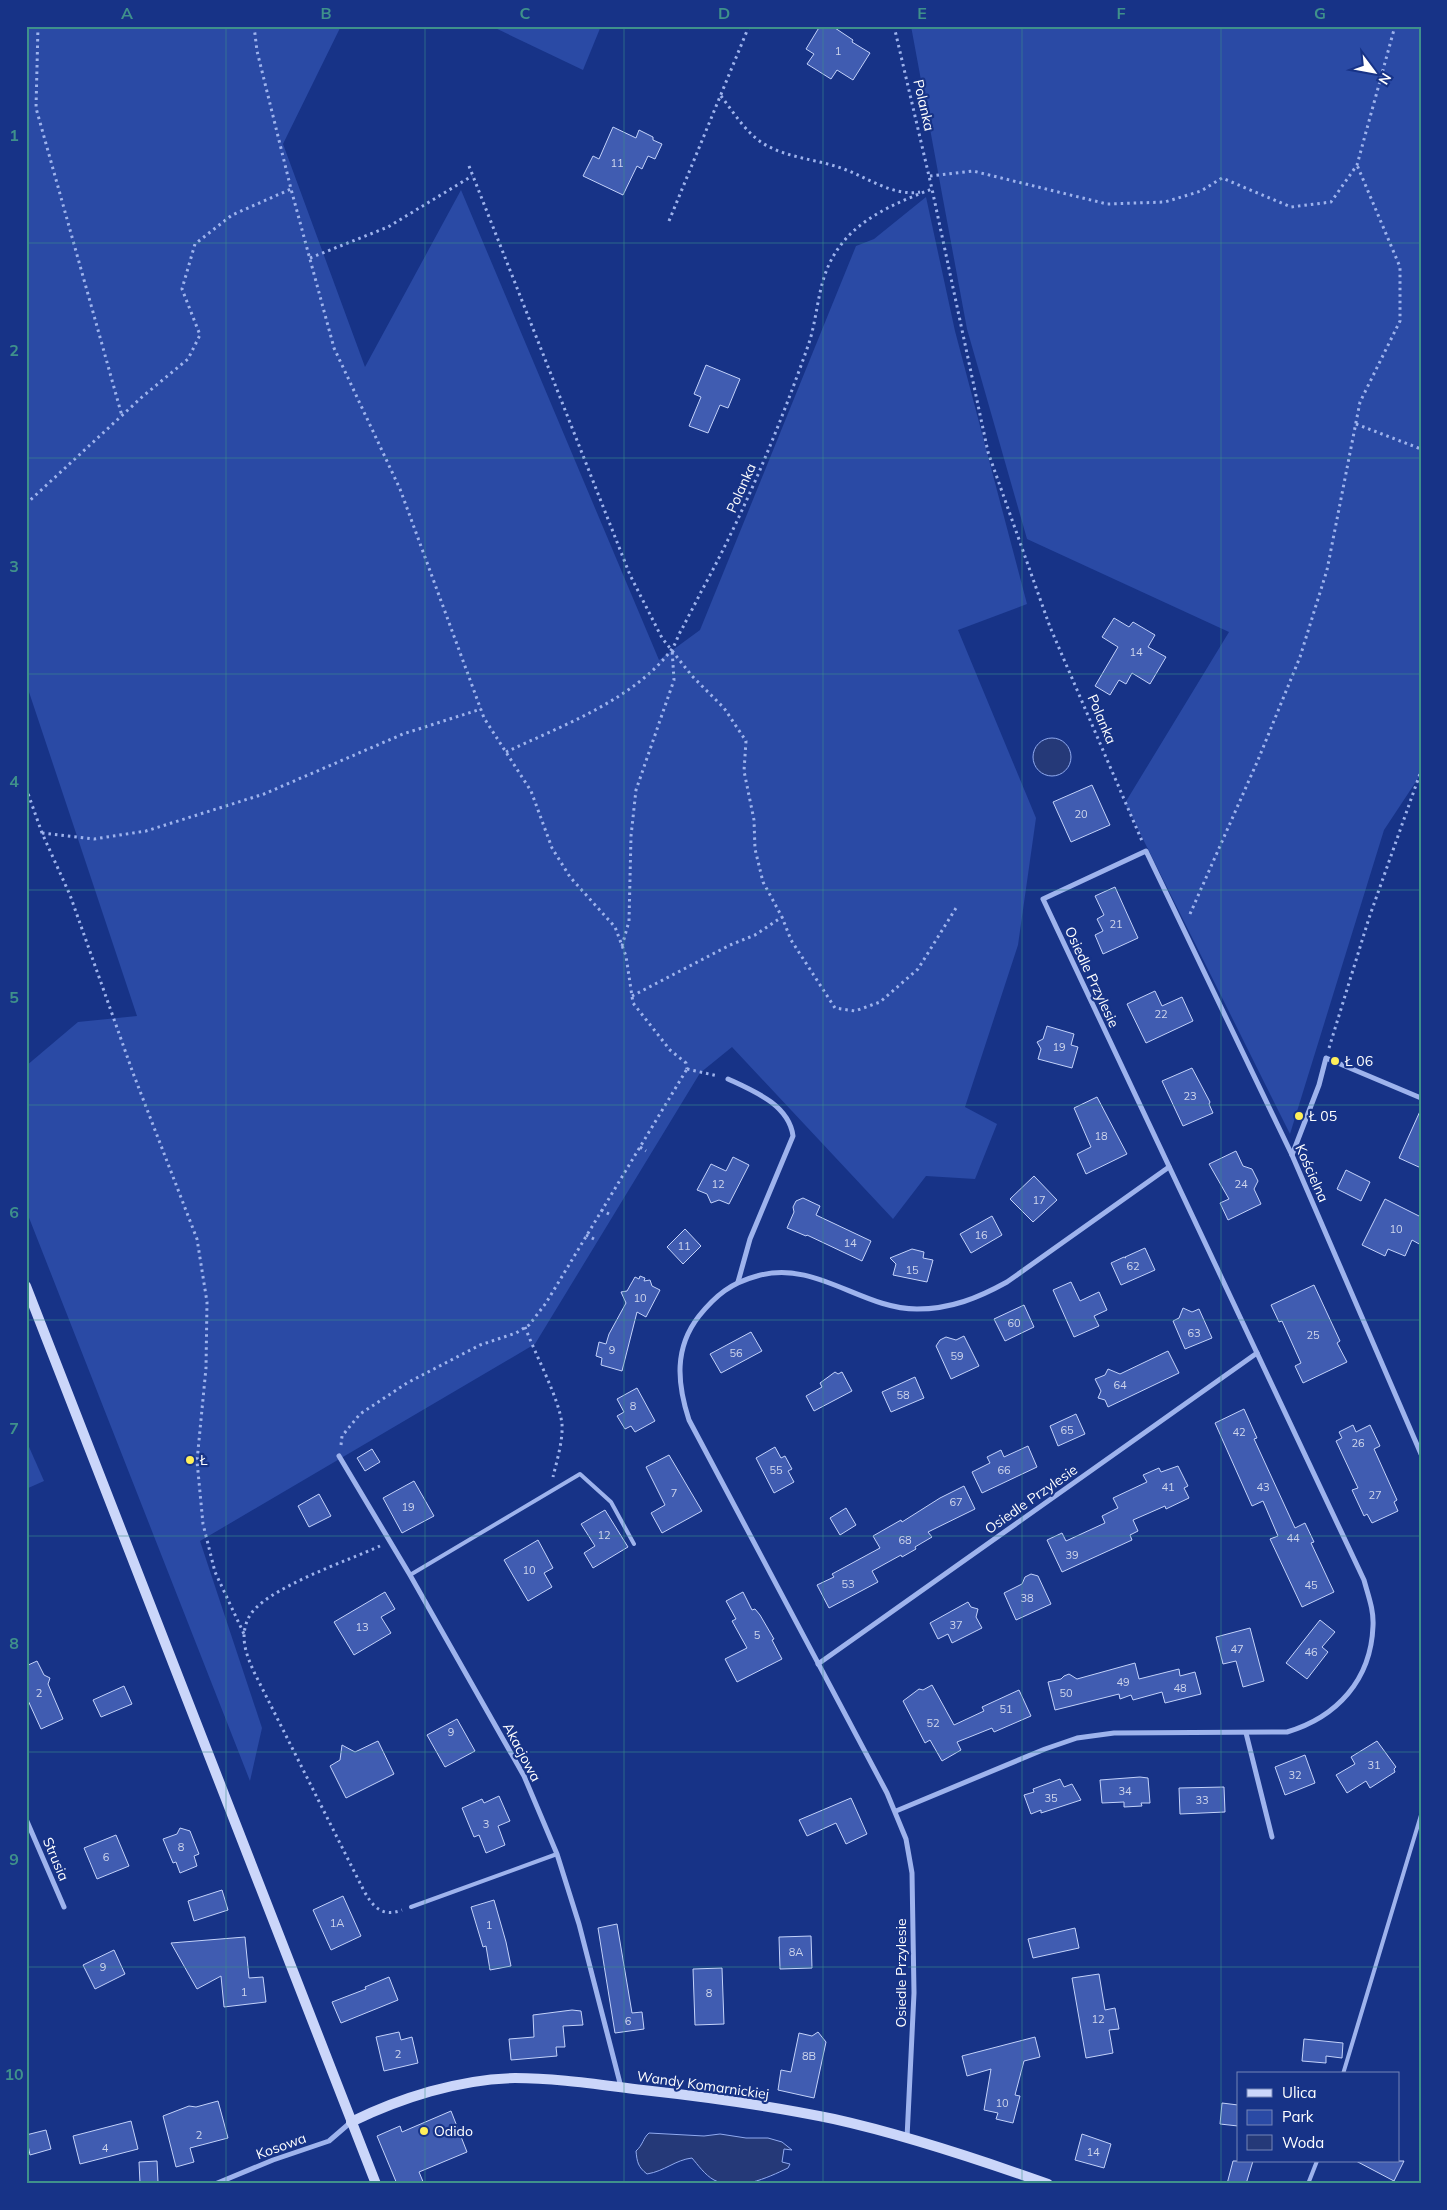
<svg xmlns="http://www.w3.org/2000/svg" width="1447" height="2210" font-family="Mulish,sans-serif">
<style>
.green{fill:#2a4aa5}
.water{fill:#253978;stroke:#90aaf0}
.building{fill:#405cb1;stroke:#c3d2fa}
.lines{fill:none;stroke-linecap:round;stroke-linejoin:round}
.path{stroke:#9eb3ed;stroke-width:3;stroke-dasharray:2.5 4;stroke-linecap:butt}
.lane{stroke:#9eb3ed;stroke-width:4}
.street{stroke:#9eb3ed;stroke-width:5}
.secondary{stroke:#cbd6fa;stroke-width:10}
.grid{fill:none;stroke:#3f918b;stroke-width:1;stroke-opacity:0.55}
.poi-dot{fill:#ffef5a;stroke:#173387;stroke-width:2}
.labels{text-anchor:middle;stroke-width:4.5;stroke-linejoin:round;paint-order:stroke}
.number-label{font-size:11px;fill:#cfd6ec}
.street-label{font-size:14px;fill:#fff;stroke:#173387}
.poi-label{font-size:14px;fill:#fff;stroke:#173387;text-anchor:start}
.neatline{fill:none;stroke:#3f918b;stroke-width:2}
.grid-label{font-size:16px;text-anchor:middle;font-weight:bold;fill:#3f918b}
</style>
<rect width="100%" height="100%" fill="#173387"/>
<!-- green -->
<g class="green">
<polygon points="26,26 341,26 283,144 365,367 461,190 659,660 700,630 856,246 874,239 926,197 955,331 1027,604 958,630 1036,818 1018,945 965,1107 997,1124 975,1179 926,1176 893,1219 732,1047 700,1073 535,1344 200,1541 262,1728 250,1781 26,1210 26,1066 78,1022 137,1016 26,683"/>
<polygon points="491,26 601,26 583,70"/>
<polygon points="911,26 1421,26 1421,774 1384,830 1290,1134 1125,803 1229,632 1027,539 967,329"/>
<polygon points="26,1440 44,1481 26,1489"/>
</g>
<!-- water -->
<g class="water">
<circle cx="1052" cy="757" r="19"/>
<path d="M649,2133l55,3 16,-2 26,4h22l14,4 10,8 -8,-1 -2,13 8,2 -2,4c-21,10 -51,24 -74,12 -9,-5 -16,-15 -22,-22 -17,2 -27,13 -45,16 -9,-7 -10,-12 -11,-23 7,-6 7,-13 13,-18z"/>
</g>
<!-- building -->
<g class="building">
<polygon points="820,26 832,26 853,40 852,42 870,53 853,80 837,70 831,79 807,64 814,54 806,49"/>
<polygon points="613,127 636,138 639,130 653,137 653,140 662,144 655,159 648,156 642,169 637,166 623,195 583,176 593,156 599,159"/>
<polygon points="706,365 740,379 728,408 720,405 708,433 689,426 701,397 694,394"/>
<polygon points="1114,618 1129,627 1133,622 1155,635 1148,647 1166,657 1150,684 1132,673 1126,684 1119,680 1110,695 1095,686 1118,647 1102,637"/>
<polygon points="1092,785 1110,825 1071,842 1053,802"/>
<polygon points="1115,887 1138,938 1103,954 1095,935 1103,931 1097,919 1104,915 1095,896"/>
<polygon points="1155,991 1162,1006 1182,997 1193,1021 1146,1043 1127,1004"/>
<polygon points="1047,1026 1074,1034 1071,1045 1078,1047 1072,1068 1038,1059 1041,1049 1037,1042 1043,1039"/>
<polygon points="1192,1068 1210,1102 1209,1104 1213,1113 1183,1126 1162,1081"/>
<polygon points="1097,1097 1127,1154 1086,1174 1077,1154 1091,1147 1074,1108"/>
<polygon points="1421,1109 1421,1168 1399,1158"/>
<polygon points="1236,1151 1243,1166 1252,1169 1258,1181 1254,1189 1261,1204 1228,1220 1220,1203 1229,1199 1209,1164"/>
<polygon points="733,1157 749,1165 729,1204 719,1200 711,1203 707,1194 697,1190 711,1164 726,1171"/>
<polygon points="1346,1170 1370,1182 1361,1201 1337,1189"/>
<polygon points="1034,1176 1057,1200 1033,1222 1010,1199"/>
<polygon points="803,1198 820,1206 816,1215 871,1241 862,1261 807,1235 806,1236 787,1228 794,1212 793,1207 796,1201"/>
<polygon points="1385,1199 1421,1217 1421,1245 1412,1240 1405,1256 1388,1249 1385,1256 1362,1245"/>
<polygon points="992,1216 1002,1235 971,1253 960,1234"/>
<polygon points="685,1229 701,1246 683,1264 667,1247"/>
<polygon points="1145,1248 1155,1270 1121,1285 1111,1263 1124,1257 1126,1258 1125,1257"/>
<polygon points="912,1249 924,1252 923,1258 933,1260 927,1282 893,1275 896,1264 890,1258"/>
<polygon points="640,1276 645,1278 644,1281 650,1280 652,1286 660,1290 646,1317 637,1312 622,1371 601,1365 602,1358 596,1356 599,1342 606,1344 609,1334 626,1303 621,1292 627,1291 635,1277 639,1279"/>
<polygon points="1071,1282 1080,1301 1099,1292 1107,1310 1094,1316 1099,1326 1074,1337 1053,1290"/>
<polygon points="1314,1285 1340,1341 1337,1343 1347,1362 1303,1383 1295,1366 1301,1363 1282,1321 1279,1322 1271,1305"/>
<polygon points="1024,1305 1034,1327 1005,1341 994,1319"/>
<polygon points="1183,1308 1192,1312 1199,1309 1212,1338 1185,1349 1173,1321 1179,1318"/>
<polygon points="751,1332 762,1351 721,1373 710,1354"/>
<polygon points="964,1336 979,1366 951,1379 936,1346 940,1340 946,1337 956,1340"/>
<polygon points="1168,1351 1179,1373 1108,1407 1105,1400 1098,1398 1101,1391 1095,1379 1105,1375 1108,1369 1120,1374"/>
<polygon points="835,1372 838,1374 842,1372 852,1391 814,1411 806,1396 822,1387 820,1383"/>
<polygon points="915,1377 924,1398 891,1412 882,1392"/>
<polygon points="637,1388 655,1421 635,1432 631,1426 625,1429 617,1416 624,1412 617,1399"/>
<polygon points="1244,1409 1257,1438 1254,1439 1295,1528 1305,1523 1314,1542 1311,1543 1334,1592 1302,1607 1270,1539 1278,1536 1263,1501 1252,1506 1215,1423"/>
<polygon points="1076,1414 1085,1434 1058,1446 1050,1426"/>
<polygon points="1353,1425 1356,1432 1370,1425 1380,1446 1374,1449 1397,1500 1394,1502 1398,1511 1372,1523 1367,1514 1364,1516 1352,1490 1358,1488 1336,1441 1342,1438 1339,1432"/>
<polygon points="1028,1446 1037,1467 982,1493 972,1472 990,1463 987,1457 1001,1450 1004,1457"/>
<polygon points="775,1447 781,1458 785,1456 792,1469 788,1471 794,1482 774,1493 756,1458"/>
<polygon points="372,1449 380,1462 365,1471 357,1458"/>
<polygon points="669,1455 702,1511 662,1533 651,1513 665,1505 646,1467"/>
<polygon points="1178,1466 1188,1486 1184,1488 1189,1498 1166,1509 1165,1506 1133,1520 1138,1531 1130,1535 1132,1540 1062,1572 1047,1540 1062,1533 1066,1541 1105,1523 1102,1516 1118,1508 1113,1498 1147,1482 1143,1475 1159,1468 1161,1472"/>
<polygon points="414,1481 434,1516 402,1533 383,1498"/>
<polygon points="964,1486 975,1509 928,1532 932,1537 915,1547 916,1549 902,1557 901,1555 872,1571 878,1582 829,1608 817,1585 834,1577 832,1574 880,1548 873,1536 901,1520 902,1522 940,1498"/>
<polygon points="319,1494 331,1516 309,1527 298,1506"/>
<polygon points="846,1508 856,1525 840,1535 830,1518"/>
<polygon points="605,1510 628,1547 593,1568 584,1553 595,1546 581,1524"/>
<polygon points="538,1540 553,1568 544,1573 552,1587 528,1601 504,1560"/>
<polygon points="1031,1574 1038,1576 1051,1604 1016,1620 1004,1593 1022,1584 1025,1577"/>
<polygon points="385,1592 395,1609 381,1617 391,1633 354,1655 334,1622"/>
<polygon points="743,1592 752,1610 755,1609 760,1615 774,1639 772,1640 782,1659 737,1682 725,1659 747,1648 732,1621 736,1619 726,1601"/>
<polygon points="968,1602 971,1607 978,1609 976,1617 982,1628 952,1643 948,1634 938,1639 930,1623"/>
<polygon points="1320,1620 1335,1632 1322,1647 1328,1652 1307,1679 1286,1663"/>
<polygon points="1250,1628 1264,1681 1243,1687 1236,1661 1223,1664 1216,1637"/>
<polygon points="37,1661 44,1675 50,1678 48,1684 63,1719 41,1729 26,1696 26,1666"/>
<polygon points="1135,1663 1139,1679 1179,1669 1180,1676 1195,1672 1201,1694 1165,1703 1162,1692 1133,1700 1131,1695 1120,1699 1119,1694 1055,1710 1048,1682 1061,1679 1064,1676 1069,1674 1077,1679"/>
<polygon points="932,1685 954,1725 984,1711 982,1707 1019,1690 1031,1716 994,1732 992,1728 957,1742 961,1750 942,1761 930,1740 925,1743 903,1701 919,1689 923,1690"/>
<polygon points="124,1686 132,1704 101,1717 93,1700"/>
<polygon points="457,1719 475,1751 445,1767 427,1735"/>
<polygon points="378,1741 394,1774 346,1798 330,1766 340,1760 342,1745 355,1752"/>
<polygon points="1377,1741 1396,1767 1394,1769 1395,1772 1370,1788 1366,1781 1347,1793 1336,1775 1355,1764 1351,1757"/>
<polygon points="1305,1755 1315,1783 1285,1795 1275,1767"/>
<polygon points="1140,1777 1148,1778 1150,1803 1141,1803 1142,1806 1124,1807 1124,1802 1102,1803 1100,1780"/>
<polygon points="1060,1779 1064,1787 1072,1784 1081,1800 1041,1813 1041,1810 1031,1814 1024,1795 1034,1792 1033,1789"/>
<polygon points="1224,1787 1225,1812 1180,1814 1179,1788"/>
<polygon points="499,1796 510,1821 498,1826 505,1845 486,1853 479,1835 474,1837 462,1808 482,1799 484,1803"/>
<polygon points="851,1798 867,1834 846,1844 836,1823 807,1836 799,1820"/>
<polygon points="180,1828 190,1831 199,1854 194,1856 197,1866 180,1873 176,1862 173,1863 163,1839 177,1834"/>
<polygon points="116,1835 129,1866 97,1879 84,1848"/>
<polygon points="222,1890 228,1910 194,1921 188,1901"/>
<polygon points="343,1896 361,1936 331,1950 313,1910"/>
<polygon points="494,1900 506,1942 511,1966 490,1970 486,1946 483,1947 471,1907"/>
<polygon points="617,1924 632,2013 642,2012 644,2029 615,2033 598,1928"/>
<polygon points="1075,1928 1079,1948 1033,1958 1028,1939"/>
<polygon points="811,1936 812,1968 780,1969 779,1937"/>
<polygon points="245,1937 249,1978 263,1977 266,2002 224,2007 221,1976 197,1989 171,1943"/>
<polygon points="114,1950 125,1974 95,1989 83,1965"/>
<polygon points="722,1968 724,2024 695,2025 693,1969"/>
<polygon points="1099,1974 1105,2010 1115,2008 1119,2029 1109,2030 1113,2053 1086,2058 1072,1978"/>
<polygon points="389,1977 398,2000 341,2023 332,2002 366,1989 365,1987"/>
<polygon points="572,2010 581,2011 583,2025 563,2026 565,2047 556,2047 557,2056 511,2060 509,2039 534,2037 533,2015"/>
<polygon points="399,2032 401,2040 412,2037 418,2063 384,2071 376,2037"/>
<polygon points="818,2032 826,2042 814,2098 778,2090 781,2070 791,2072 799,2033 812,2036"/>
<polygon points="1035,2037 1040,2057 1024,2061 1015,2095 1020,2096 1013,2123 996,2119 998,2113 984,2110 991,2069 967,2076 962,2056"/>
<polygon points="1304,2039 1343,2043 1342,2058 1326,2056 1326,2063 1302,2061"/>
<polygon points="218,2101 228,2138 190,2148 194,2162 176,2167 163,2116 189,2106 196,2107"/>
<polygon points="1222,2103 1238,2105 1238,2126 1220,2124"/>
<polygon points="451,2111 467,2152 419,2172 424,2184 397,2184 377,2136 400,2126 402,2132"/>
<polygon points="131,2121 138,2149 80,2164 73,2136"/>
<polygon points="46,2130 51,2149 30,2155 26,2135"/>
<polygon points="1082,2134 1111,2144 1104,2168 1075,2160"/>
<polygon points="157,2161 158,2182 140,2183 139,2162"/>
<polygon points="1233,2161 1253,2161 1246,2184 1227,2184"/>
<polygon points="1356,2161 1404,2161 1394,2181"/>
</g>
<g class="lines">
<!-- path -->
<g class="path">
<polyline points="38,26 36,108 122,416"/>
<polyline points="254,26 257,51 291,189 334,348 400,489 484,718 531,791 552,848 570,877 615,927 626,956 633,1003 670,1050 686,1063 687,1069"/>
<polyline points="894,26 932,189 988,452 1050,627 1142,841"/>
<path d="M721,96c13,17 25,37 43,48 24,14 51,15 77,24 24,8 52,29 79,24"/>
<polyline points="469,166 630,575 662,638 692,676 724,708 746,741 744,771 754,820 755,849 763,882 782,917 791,940 835,1008 855,1011 880,1002 918,969 956,908"/>
<polyline points="930,176 973,171 1107,204 1165,202 1201,191 1222,178 1291,207 1331,202 1357,165 1395,26"/>
<polyline points="669,221 749,26"/>
<polyline points="310,258 388,227 472,176"/>
<polyline points="1356,424 1421,449"/>
<polyline points="26,504 142,397 188,359 200,335 182,289 195,244 232,215 291,189"/>
<path d="M506,752c55,-26 128,-52 166,-103 4,-6 6,-14 10,-20 6,-12 13,-25 19,-37 43,-79 77,-161 107,-246 12,-35 8,-68 32,-100 21,-29 60,-45 92,-57"/>
<polyline points="26,788 42,833 70,895 133,1073 197,1239 207,1302 206,1368 197,1461 203,1524 215,1572 244,1634"/>
<polyline points="42,833 94,839 146,831 264,794 403,734 481,709"/>
<polyline points="1190,914 1258,760 1300,657 1327,570 1360,402 1400,321 1400,267 1357,165"/>
<polyline points="622,946 629,921 631,836 636,790 674,680 672,649"/>
<polyline points="632,996 730,945 755,935 782,917"/>
<polyline points="1329,1048 1369,918 1421,771"/>
<polyline points="687,1069 718,1076"/>
<polyline points="640,1147 646,1151"/>
<polyline points="601,1210 609,1214"/>
<polyline points="586,1235 594,1239"/>
<path d="M525,1327c10,27 34,71 37,97 1,17 -5,36 -9,53"/>
<polyline points="341,1445 342,1436 360,1414 407,1383 480,1345 516,1333 529,1325 546,1303 687,1069"/>
<path d="M380,1546c-30,14 -117,43 -131,71 -10,19 -3,37 5,55l109,217c9,17 19,29 39,21"/>
</g>
<!-- lane -->
<g class="lane">
<polyline points="410,1575 580,1474 611,1502 634,1544"/>
<polyline points="411,1907 557,1854"/>
<polyline points="1343,2074 1421,1815"/>
<polyline points="1308,2184 1317,2161"/>
</g>
<!-- street -->
<g class="street">
<path d="M728,1079c26,12 61,26 65,57l-43,103 -12,43"/>
<polyline points="1292,1155 1319,1085 1326,1058 1421,1098"/>
<polyline points="339,1456 410,1575 524,1776 557,1854 579,1924 621,2087"/>
<polyline points="818,1664 1257,1353"/>
<polyline points="1246,1733 1272,1837"/>
<path d="M896,1811l149,-62 32,-11 37,-5 173,-1c50,-15 84,-52 86,-106 1,-16 -5,-31 -9,-46l-321,-681 103,-48 146,304 129,299"/>
<polyline points="26,1819 64,1907"/>
<path d="M907,2138l7,-145 -2,-120 -6,-34 -19,-46 -198,-373c-12,-37 -15,-72 10,-104 17,-21 32,-33 58,-40 58,-17 104,33 160,33 34,0 61,-11 90,-27l162,-115"/>
<polyline points="215,2184 273,2160 329,2141 351,2122"/>
</g>
<!-- secondary -->
<g class="secondary">
<polyline points="26,1286 376,2184"/>
<path d="M351,2122c49,-24 108,-43 164,-44 42,0 86,7 128,12 64,7 128,16 191,29 72,16 144,40 214,65"/>
</g>
</g>
<!-- grid -->
<path class="grid" d="M226,26v2158M425,26v2158M624,26v2158M823,26v2158M1022,26v2158M1221,26v2158M26,243h1395M26,458h1395M26,674h1395M26,890h1395M26,1105h1395M26,1320h1395M26,1536h1395M26,1752h1395M26,1967h1395"/>
<!-- markers -->
<g class="poi-dot">
<circle cx="1335" cy="1061" r="5"/>
<circle cx="1299" cy="1116" r="5"/>
<circle cx="190" cy="1460" r="5"/>
<circle cx="424" cy="2131" r="5"/>
</g>
<g class="labels">
<!-- number labels -->
<g class="number-label">
<text x="838" y="55">1</text>
<text x="617" y="167">11</text>
<text x="1136" y="656">14</text>
<text x="1081" y="818">20</text>
<text x="1116" y="928">21</text>
<text x="1161" y="1018">22</text>
<text x="1059" y="1051">19</text>
<text x="1190" y="1100">23</text>
<text x="1101" y="1140">18</text>
<text x="718" y="1188">12</text>
<text x="1241" y="1188">24</text>
<text x="1039" y="1204">17</text>
<text x="1396" y="1233">10</text>
<text x="981" y="1239">16</text>
<text x="850" y="1247">14</text>
<text x="684" y="1250">11</text>
<text x="1133" y="1270">62</text>
<text x="912" y="1274">15</text>
<text x="640" y="1302">10</text>
<text x="1014" y="1327">60</text>
<text x="1194" y="1337">63</text>
<text x="1313" y="1339">25</text>
<text x="612" y="1354">9</text>
<text x="736" y="1357">56</text>
<text x="957" y="1360">59</text>
<text x="1120" y="1389">64</text>
<text x="903" y="1399">58</text>
<text x="633" y="1410">8</text>
<text x="1067" y="1434">65</text>
<text x="1239" y="1436">42</text>
<text x="1358" y="1447">26</text>
<text x="776" y="1474">55</text>
<text x="1004" y="1474">66</text>
<text x="1168" y="1491">41</text>
<text x="1263" y="1491">43</text>
<text x="674" y="1497">7</text>
<text x="1375" y="1499">27</text>
<text x="956" y="1506">67</text>
<text x="408" y="1511">19</text>
<text x="604" y="1539">12</text>
<text x="1293" y="1542">44</text>
<text x="905" y="1544">68</text>
<text x="1072" y="1559">39</text>
<text x="529" y="1574">10</text>
<text x="848" y="1588">53</text>
<text x="1311" y="1589">45</text>
<text x="1027" y="1602">38</text>
<text x="956" y="1629">37</text>
<text x="362" y="1631">13</text>
<text x="757" y="1639">5</text>
<text x="1237" y="1653">47</text>
<text x="1311" y="1656">46</text>
<text x="1123" y="1686">49</text>
<text x="1180" y="1692">48</text>
<text x="39" y="1697">2</text>
<text x="1066" y="1697">50</text>
<text x="1006" y="1713">51</text>
<text x="933" y="1727">52</text>
<text x="451" y="1736">9</text>
<text x="1374" y="1769">31</text>
<text x="1295" y="1779">32</text>
<text x="1125" y="1795">34</text>
<text x="1051" y="1802">35</text>
<text x="1202" y="1804">33</text>
<text x="486" y="1828">3</text>
<text x="181" y="1851">8</text>
<text x="106" y="1861">6</text>
<text x="337" y="1927">1A</text>
<text x="489" y="1929">1</text>
<text x="796" y="1956">8A</text>
<text x="103" y="1971">9</text>
<text x="244" y="1996">1</text>
<text x="709" y="1997">8</text>
<text x="1098" y="2023">12</text>
<text x="628" y="2025">6</text>
<text x="398" y="2058">2</text>
<text x="809" y="2060">8B</text>
<text x="1002" y="2107">10</text>
<text x="199" y="2139">2</text>
<text x="105" y="2152">4</text>
<text x="1093" y="2156">14</text>
</g>
<!-- street labels -->
<g class="street-label">
<text transform="translate(924 105) rotate(77)" y="5">Polanka</text>
<text transform="translate(741 488) rotate(-66)" y="5">Polanka</text>
<text transform="translate(1102 719) rotate(67)" y="5">Polanka</text>
<text transform="translate(1092 977) rotate(65)" y="5">Osiedle Przylesie</text>
<text transform="translate(1312 1173) rotate(66)" y="5">Kościelna</text>
<text transform="translate(1031 1499) rotate(-35)" y="5">Osiedle Przylesie</text>
<text transform="translate(522 1752) rotate(62)" y="5">Akacjowa</text>
<text transform="translate(56 1859) rotate(67)" y="5">Strusia</text>
<text transform="translate(901 1973) rotate(-90)" y="5">Osiedle Przylesie</text>
<text transform="translate(703 2085) rotate(8)" y="5">Wandy Komarnickiej</text>
<text transform="translate(281 2146) rotate(-20)" y="5">Kosowa</text>
</g>
<!-- poi labels -->
<g class="poi-label">
<text x="1345" y="1066">Ł 06</text>
<text x="1309" y="1121">Ł 05</text>
<text x="200" y="1465">Ł</text>
<text x="434" y="2136">Odido</text>
</g>
</g>
<!-- border -->
<rect width="1447" height="2210" fill="none" stroke="#173387" stroke-width="55"/>
<!-- legend -->
<rect x="1237" y="2072" width="162" height="90" fill="#173387" stroke="#7485b7"/>
<rect x="1247" y="2089" width="25" height="8" fill="#cbd6fa" stroke="#7485b7"/>
<text x="1282" y="2098" font-size="15" fill="#ffffff">Ulica</text>
<rect x="1247" y="2110" width="25" height="15" fill="#2a4aa5" stroke="#7485b7"/>
<text x="1282" y="2122" font-size="15" fill="#ffffff">Park</text>
<rect x="1247" y="2135" width="25" height="15" fill="#253978" stroke="#7485b7"/>
<text x="1282" y="2148" font-size="15" fill="#ffffff">Woda</text>
<!-- north arrow -->
<g transform="translate(1374 72) rotate(122)" stroke="#173387" stroke-width="4" paint-order="stroke">
<path d="M0-4L9 19L0 12L-9 19Z" fill="#ffffff"/>
<text y="-8" font-size="14" font-weight="bold" text-anchor="middle" fill="#ffffff">N</text>
</g>
<rect x="28" y="28" width="1392" height="2154" class="neatline"/>
<g class="grid-label">
<text x="127" y="19">A</text>
<text x="326" y="19">B</text>
<text x="525" y="19">C</text>
<text x="724" y="19">D</text>
<text x="922" y="19">E</text>
<text x="1121" y="19">F</text>
<text x="1320" y="19">G</text>
<text x="14" y="141">1</text>
<text x="14" y="356">2</text>
<text x="14" y="572">3</text>
<text x="14" y="787">4</text>
<text x="14" y="1003">5</text>
<text x="14" y="1218">6</text>
<text x="14" y="1434">7</text>
<text x="14" y="1649">8</text>
<text x="14" y="1865">9</text>
<text x="14" y="2080">10</text>
</g>
</svg>
